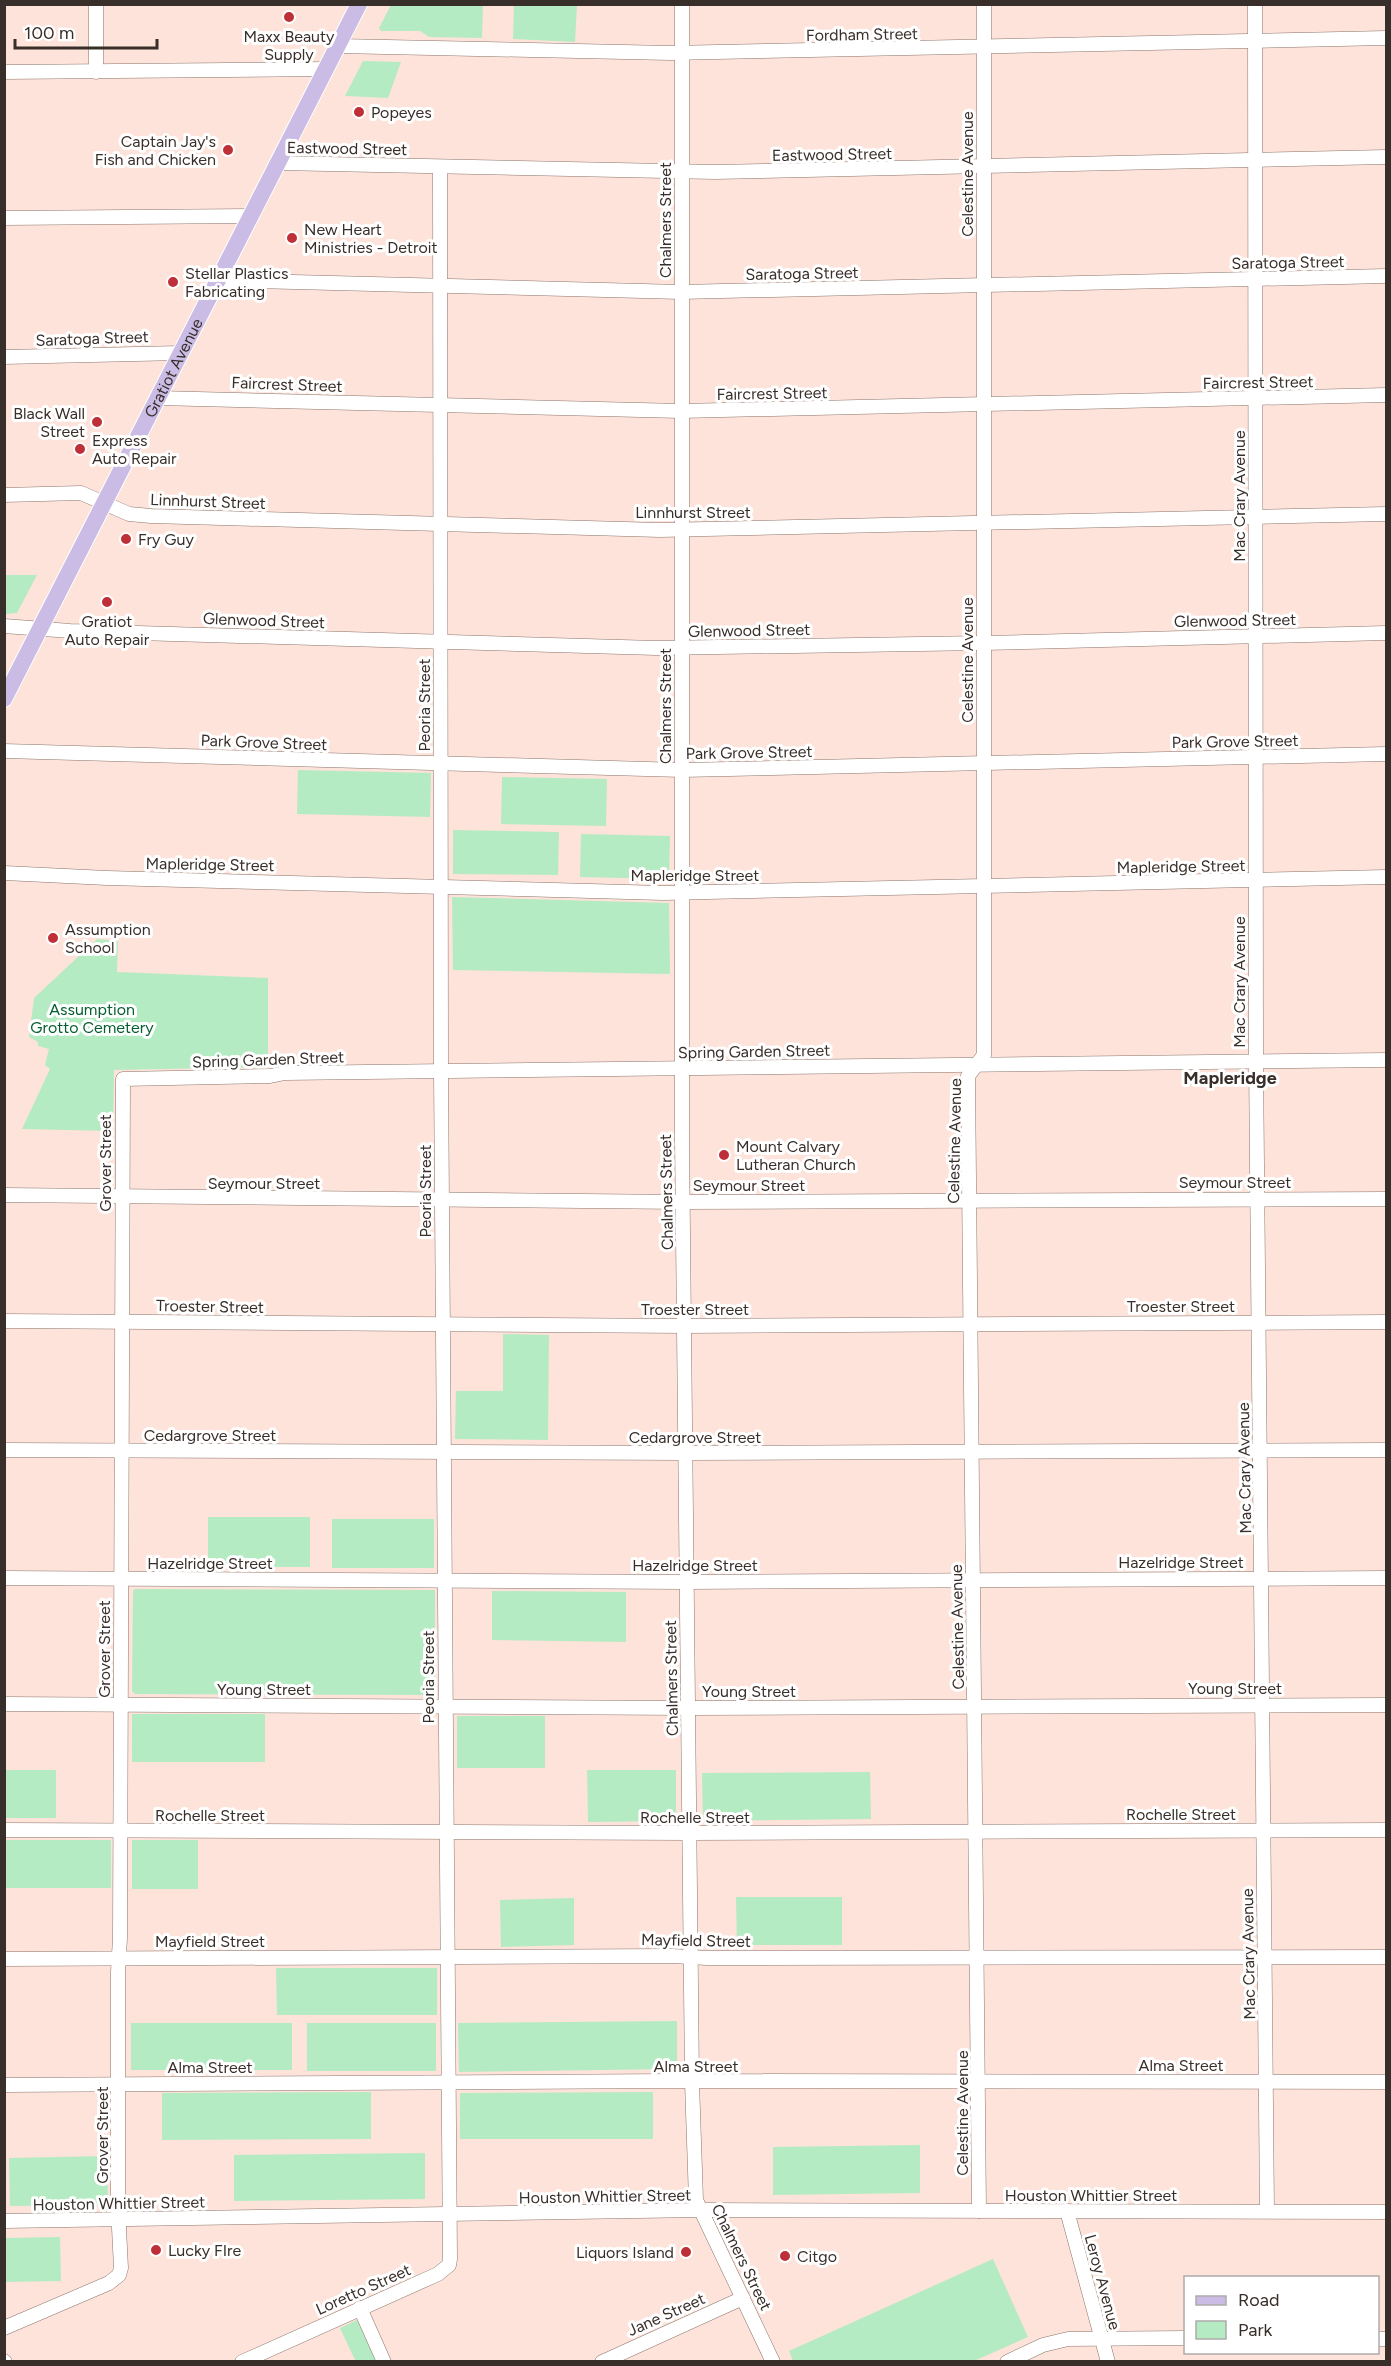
<svg xmlns="http://www.w3.org/2000/svg" width="1391" height="2366" font-family="Figtree,sans-serif">
<style>
.green{fill:#b5ebc3}
.lines{fill:none;stroke-linecap:round;stroke-linejoin:round}
.minor-casing{stroke:#8c756c;stroke-width:15}
.major-casing{stroke:#fff;stroke-width:18}
.minor{stroke:#fff;stroke-width:14}
.major{stroke:#cbbce5;stroke-width:16}
.poi-dot{fill:#bf2f38;stroke:#fff;stroke-width:2}
.labels{text-anchor:middle;stroke-width:6;stroke-linejoin:round;paint-order:stroke}
.street-label{font-size:16px;fill:#382e2a;stroke:#fff}
.poi-label{font-size:16px;fill:#382e2a;stroke:#fff;text-anchor:start}
.park-label{font-size:16px;fill:#045e2f;stroke:#fff}
.neighbourhood-label{font-size:18px;font-weight:bold;fill:#382e2a;stroke:#fff}
</style>
<rect width="100%" height="100%" fill="#fde3d9"/>
<!-- green -->
<g class="green">
<polygon points="391,5 483,5 482,38 429,37 420,31 381,31 379,28"/>
<polygon points="514,5 577,5 575,42 513,39"/>
<polygon points="363,61 401,62 388,98 345,96"/>
<polygon points="5,575 37,575 17,613 5,614"/>
<polygon points="298,770 431,773 430,817 297,814"/>
<polygon points="502,777 607,779 606,826 501,824"/>
<polygon points="453,830 559,832 558,875 453,874"/>
<polygon points="581,834 670,836 669,879 580,877"/>
<polygon points="452,897 669,903 670,974 453,970"/>
<polygon points="97,939 118,941 117,972 268,978 268,1067 114,1070 113,1131 22,1129 50,1069 45,1065 49,1049 38,1046 38,1042 29,1037 34,998"/>
<polygon points="503,1334 549,1335 548,1440 455,1439 456,1391 503,1391"/>
<rect x="208" y="1517" width="102" height="50"/>
<rect x="332" y="1519" width="102" height="49"/>
<polygon points="135,1589 435,1590 435,1695 135,1694 132,1691 133,1591"/>
<polygon points="492,1591 626,1592 626,1642 492,1640"/>
<rect x="132" y="1714" width="133" height="48"/>
<rect x="457" y="1716" width="88" height="52"/>
<rect x="5" y="1770" width="51" height="48"/>
<polygon points="587,1770 676,1770 676,1821 588,1822"/>
<polygon points="870,1772 871,1819 703,1821 702,1773"/>
<rect x="5" y="1840" width="106" height="48"/>
<rect x="132" y="1840" width="66" height="49"/>
<polygon points="736,1897 842,1897 842,1945 737,1945"/>
<polygon points="574,1898 574,1945 501,1947 500,1900"/>
<polygon points="276,1968 437,1968 437,2015 277,2015"/>
<polygon points="677,2021 677,2069 459,2072 458,2023"/>
<rect x="131" y="2023" width="161" height="47"/>
<rect x="307" y="2023" width="129" height="48"/>
<polygon points="371,2092 371,2139 162,2140 162,2093"/>
<polygon points="653,2092 653,2139 460,2139 460,2093"/>
<polygon points="920,2145 920,2193 773,2195 773,2147"/>
<polygon points="425,2153 425,2199 234,2201 234,2155"/>
<polygon points="107,2156 108,2205 10,2206 9,2158"/>
<polygon points="60,2237 61,2281 5,2282 5,2238"/>
<polygon points="993,2259 1028,2337 974,2361 793,2361 789,2351"/>
<polygon points="357,2320 376,2361 356,2361 354,2358 340,2328"/>
</g>
<g class="lines">
<!-- minor casing -->
<g class="minor-casing">
<g id="minor">
<polyline points="96,4 96,72"/>
<polyline points="682,4 682,1140 692,2082 696,2200 773,2362"/>
<polyline points="1255,4 1256,1061 1267,2211"/>
<polyline points="338,46 670,53 1386,38"/>
<polyline points="4,72 326,69"/>
<polyline points="278,163 715,172 1386,157"/>
<polyline points="4,218 251,216"/>
<polyline points="218,280 681,292 1386,276"/>
<polyline points="4,357 181,353"/>
<polyline points="158,398 681,411 1386,395"/>
<polyline points="4,495 81,493 129,514 151,516 660,530 1386,514"/>
<polyline points="4,626 70,631 656,648 983,643 1386,633"/>
<polyline points="4,751 682,770 1386,754"/>
<polyline points="4,873 107,878 663,893 1386,877"/>
<polyline points="4,1195 683,1202 1386,1199"/>
<polyline points="4,1321 684,1326 1386,1322"/>
<polyline points="4,1450 685,1453 1386,1450"/>
<polyline points="4,1578 687,1582 1386,1578"/>
<polyline points="4,1704 688,1708 1386,1705"/>
<polyline points="4,1830 689,1833 1386,1830"/>
<polyline points="4,1959 672,1956 707,1958 1386,1957"/>
<polyline points="4,2085 674,2081 1386,2082"/>
<polyline points="979,2211 968,1076 984,1055 984,4"/>
<polyline points="1067,2211 1108,2362"/>
<polyline points="4,2221 701,2210 1386,2212"/>
<polyline points="360,2308 384,2362"/>
<polyline points="4,2328 109,2283 119,2275 121,2268 118,2208 118,1972 120,1938 123,1079 270,1076 285,1073 1386,1060"/>
<polyline points="1378,2339 1386,2339"/>
<polyline points="4,2361 5,2362"/>
<polyline points="242,2362 438,2274 449,2265 450,2259 441,1072 440,167"/>
<polyline points="602,2362 743,2298"/>
<polyline points="1007,2362 1043,2345 1068,2339 1186,2338"/>
</g>
</g>
<!-- major casing -->
<g class="major-casing">
<g id="major">
<path id="s1" d="M4,699l355,-695"/>
</g>
</g>
<!-- minor -->
<use href="#minor" class="minor"/>
<!-- major -->
<use href="#major" class="major"/>
</g>
<!-- markers -->
<g class="poi-dot">
<circle cx="289" cy="17" r="6"/>
<circle cx="359" cy="112" r="6"/>
<circle cx="228" cy="150" r="6"/>
<circle cx="292" cy="238" r="6"/>
<circle cx="173" cy="282" r="6"/>
<circle cx="97" cy="422" r="6"/>
<circle cx="80" cy="449" r="6"/>
<circle cx="126" cy="539" r="6"/>
<circle cx="107" cy="602" r="6"/>
<circle cx="53" cy="938" r="6"/>
<circle cx="724" cy="1155" r="6"/>
<circle cx="156" cy="2250" r="6"/>
<circle cx="686" cy="2252" r="6"/>
<circle cx="785" cy="2256" r="6"/>
</g>
<g class="labels">
<!-- street labels -->
<g class="street-label">
<text transform="translate(862 34) rotate(-1)" y="6">Fordham Street</text>
<text transform="translate(347 148) rotate(1)" y="6">Eastwood Street</text>
<text transform="translate(832 154) rotate(-1)" y="6">Eastwood Street</text>
<text transform="translate(967 174) rotate(-90)" y="6">Celestine Avenue</text>
<text transform="translate(665 220) rotate(-90)" y="6">Chalmers Street</text>
<text transform="translate(1288 262) rotate(-1)" y="6">Saratoga Street</text>
<text transform="translate(802 273) rotate(-1)" y="6">Saratoga Street</text>
<text transform="translate(92 338) rotate(-2)" y="6">Saratoga Street</text>
<text dy="6" stroke="none"><textPath href="#s1" startOffset="372">Gratiot Avenue</textPath></text>
<text transform="translate(1258 382) rotate(-1)" y="6">Faircrest Street</text>
<text transform="translate(287 384) rotate(2)" y="6">Faircrest Street</text>
<text transform="translate(772 393) rotate(-1)" y="6">Faircrest Street</text>
<text transform="translate(1239 496) rotate(-90)" y="6">Mac Crary Avenue</text>
<text transform="translate(208 501) rotate(2)" y="6">Linnhurst Street</text>
<text x="693" y="518">Linnhurst Street</text>
<text transform="translate(264 620) rotate(2)" y="6">Glenwood Street</text>
<text transform="translate(1235 620) rotate(-1)" y="6">Glenwood Street</text>
<text transform="translate(749 630) rotate(-1)" y="6">Glenwood Street</text>
<text transform="translate(967 660) rotate(-90)" y="6">Celestine Avenue</text>
<text transform="translate(424 705) rotate(-90)" y="6">Peoria Street</text>
<text transform="translate(665 706) rotate(-90)" y="6">Chalmers Street</text>
<text transform="translate(1235 741) rotate(-1)" y="6">Park Grove Street</text>
<text transform="translate(264 742) rotate(2)" y="6">Park Grove Street</text>
<text transform="translate(749 752) rotate(-1)" y="6">Park Grove Street</text>
<text transform="translate(210 864) rotate(1)" y="6">Mapleridge Street</text>
<text transform="translate(1181 866) rotate(-1)" y="6">Mapleridge Street</text>
<text x="695" y="881">Mapleridge Street</text>
<text transform="translate(1239 982) rotate(-90)" y="6">Mac Crary Avenue</text>
<text transform="translate(754 1051) rotate(-1)" y="6">Spring Garden Street</text>
<text transform="translate(268 1059) rotate(-2)" y="6">Spring Garden Street</text>
<text transform="translate(954 1141) rotate(-89)" y="6">Celestine Avenue</text>
<text transform="translate(105 1163) rotate(-90)" y="6">Grover Street</text>
<text x="1235" y="1188">Seymour Street</text>
<text x="264" y="1189">Seymour Street</text>
<text x="749" y="1191">Seymour Street</text>
<text transform="translate(425 1191) rotate(-90)" y="6">Peoria Street</text>
<text transform="translate(666 1192) rotate(-91)" y="6">Chalmers Street</text>
<text transform="translate(210 1306) rotate(1)" y="6">Troester Street</text>
<text x="1181" y="1312">Troester Street</text>
<text x="695" y="1315">Troester Street</text>
<text x="210" y="1441">Cedargrove Street</text>
<text x="695" y="1443">Cedargrove Street</text>
<text transform="translate(1244 1468) rotate(-91)" y="6">Mac Crary Avenue</text>
<text x="1181" y="1568">Hazelridge Street</text>
<text x="210" y="1569">Hazelridge Street</text>
<text x="695" y="1571">Hazelridge Street</text>
<text transform="translate(957 1627) rotate(-91)" y="6">Celestine Avenue</text>
<text transform="translate(104 1649) rotate(-90)" y="6">Grover Street</text>
<text transform="translate(428 1677) rotate(-90)" y="6">Peoria Street</text>
<text transform="translate(671 1678) rotate(-91)" y="6">Chalmers Street</text>
<text x="1235" y="1694">Young Street</text>
<text x="264" y="1695">Young Street</text>
<text x="749" y="1697">Young Street</text>
<text x="1181" y="1820">Rochelle Street</text>
<text x="210" y="1821">Rochelle Street</text>
<text x="695" y="1823">Rochelle Street</text>
<text transform="translate(696 1940) rotate(1)" y="6">Mayfield Street</text>
<text x="210" y="1947">Mayfield Street</text>
<text transform="translate(1248 1954) rotate(-91)" y="6">Mac Crary Avenue</text>
<text x="1181" y="2071">Alma Street</text>
<text x="696" y="2072">Alma Street</text>
<text x="210" y="2073">Alma Street</text>
<text transform="translate(962 2113) rotate(-90)" y="6">Celestine Avenue</text>
<text transform="translate(102 2135) rotate(-90)" y="6">Grover Street</text>
<text x="1091" y="2201">Houston Whittier Street</text>
<text transform="translate(605 2196) rotate(-1)" y="6">Houston Whittier Street</text>
<text transform="translate(119 2203) rotate(-1)" y="6">Houston Whittier Street</text>
<text transform="translate(742 2257) rotate(64)" y="6">Chalmers Street</text>
<text transform="translate(1103 2282) rotate(75)" y="6">Leroy Avenue</text>
<text transform="translate(363 2289) rotate(-24)" y="6">Loretto Street</text>
<text transform="translate(666 2314) rotate(-24)" y="6">Jane Street</text>
</g>
<!-- poi labels -->
<g class="poi-label">
<text x="289" y="42" text-anchor="middle">Maxx Beauty<tspan x="289" dy="18">Supply</tspan></text>
<text x="371" y="118">Popeyes</text>
<text x="216" y="147" text-anchor="end">Captain Jay's<tspan x="216" dy="18">Fish and Chicken</tspan></text>
<text x="304" y="235">New Heart<tspan x="304" dy="18">Ministries - Detroit</tspan></text>
<text x="185" y="279">Stellar Plastics<tspan x="185" dy="18">Fabricating</tspan></text>
<text x="85" y="419" text-anchor="end">Black Wall<tspan x="85" dy="18">Street</tspan></text>
<text x="92" y="446">Express<tspan x="92" dy="18">Auto Repair</tspan></text>
<text x="138" y="545">Fry Guy</text>
<text x="107" y="627" text-anchor="middle">Gratiot<tspan x="107" dy="18">Auto Repair</tspan></text>
<text x="65" y="935">Assumption<tspan x="65" dy="18">School</tspan></text>
<text x="736" y="1152">Mount Calvary<tspan x="736" dy="18">Lutheran Church</tspan></text>
<text x="168" y="2256">Lucky FIre</text>
<text x="674" y="2258" text-anchor="end">Liquors Island</text>
<text x="797" y="2262">Citgo</text>
</g>
<!-- park labels -->
<g class="park-label">
<text x="92" y="1015">Assumption<tspan x="92" dy="18">Grotto Cemetery</tspan></text>
</g>
<!-- neighbourhood labels -->
<g class="neighbourhood-label">
<text x="1230" y="1084">Mapleridge</text>
</g>
</g>
<!-- border -->
<rect width="1391" height="2366" fill="none" stroke="#382e2a" stroke-width="12"/>
<!-- legend -->
<rect x="1184" y="2276" width="195" height="78" fill="#ffffff" stroke="#afabaa" stroke-width="1.5"/>
<rect x="1196" y="2296" width="30" height="9" fill="#cbbce5" stroke="#afabaa" stroke-width="1.5"/>
<text x="1238" y="2306" font-size="18" fill="#382e2a">Road</text>
<rect x="1196" y="2321" width="30" height="18" fill="#b5ebc3" stroke="#afabaa" stroke-width="1.5"/>
<text x="1238" y="2336" font-size="18" fill="#382e2a">Park</text>
<!-- scale -->
<path d="M15 39v9h142v-9" fill="none" stroke="#382e2a" stroke-width="3"/>
<text x="24" y="39" font-size="18" fill="#382e2a" stroke="#ffffff" stroke-width="4.5" paint-order="stroke">100 m</text>
</svg>
